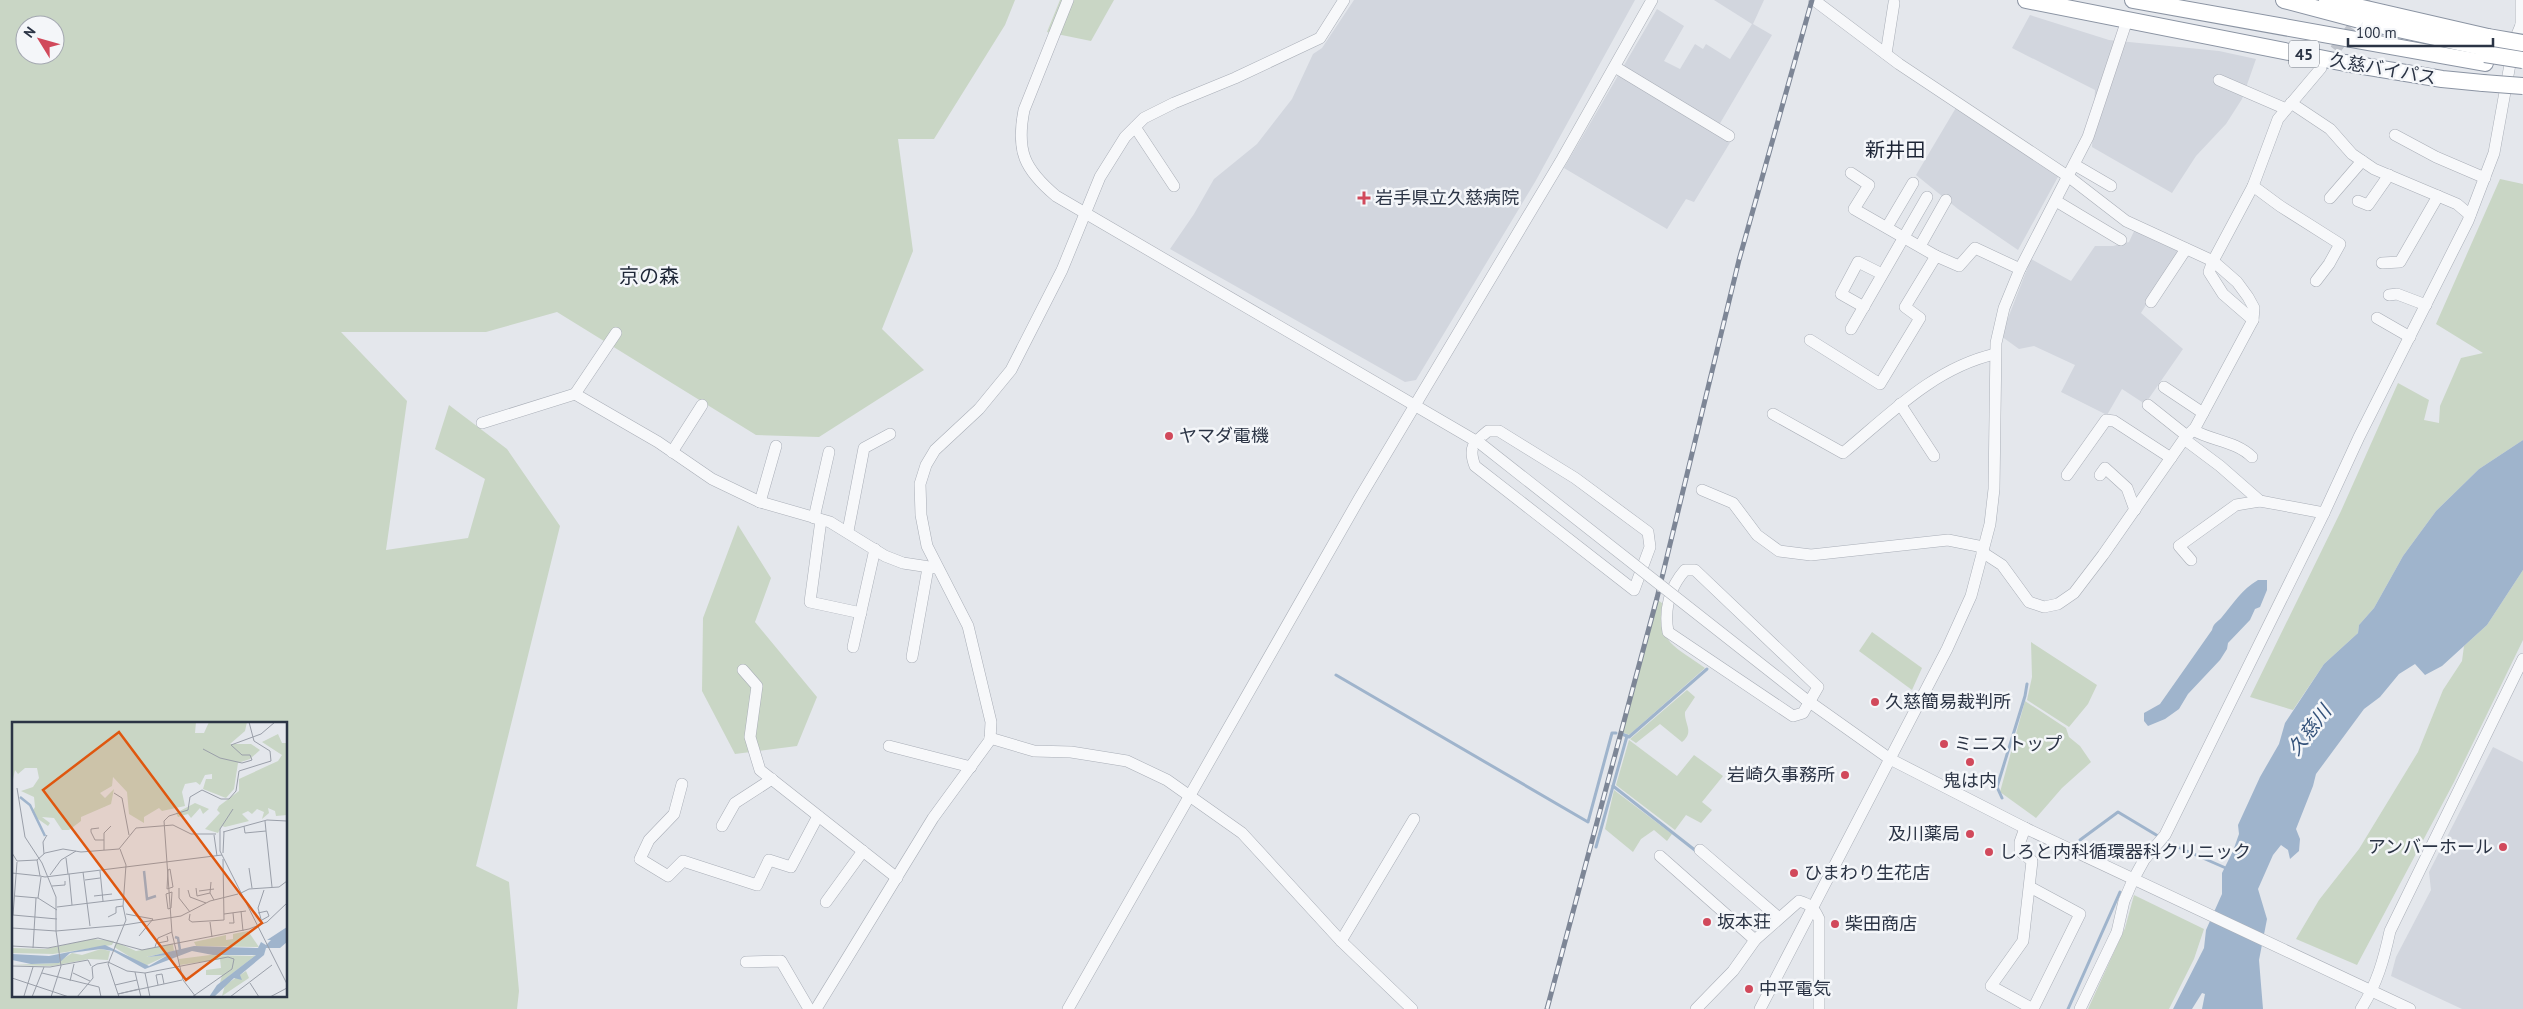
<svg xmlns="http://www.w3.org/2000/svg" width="2523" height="1009" font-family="'PT Sans','Noto Sans JP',sans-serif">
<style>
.built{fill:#d2d6de}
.green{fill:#c9d6c5;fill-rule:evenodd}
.water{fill:#9fb4cc}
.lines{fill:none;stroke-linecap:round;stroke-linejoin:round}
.stream{stroke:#9fb4cc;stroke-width:3}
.minor-tunnel{stroke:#bfc3cb;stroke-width:11;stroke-dasharray:11 5.5;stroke-linecap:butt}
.minor-casing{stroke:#a9aeb7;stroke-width:12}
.highway-casing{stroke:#8b94a3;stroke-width:18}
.minor{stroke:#f7f8fa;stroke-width:11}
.highway{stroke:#fff;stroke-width:16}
.rail-casing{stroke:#7d8696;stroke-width:5}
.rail{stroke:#f4f6f9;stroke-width:3;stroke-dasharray:9;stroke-linecap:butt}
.minor-bridge-casing{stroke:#a9aeb7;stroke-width:12;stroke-linecap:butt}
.highway-bridge-casing{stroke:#8b94a3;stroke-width:18;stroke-linecap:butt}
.minor-bridge{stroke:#f7f8fa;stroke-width:11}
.highway-bridge{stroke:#fff;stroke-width:16}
.poi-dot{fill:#d1495b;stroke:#f4f6f9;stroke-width:2}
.labels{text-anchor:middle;stroke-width:5;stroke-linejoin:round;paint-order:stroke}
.shield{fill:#f4f6f9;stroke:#676e7b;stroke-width:1}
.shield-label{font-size:16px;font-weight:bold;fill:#2b3445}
.street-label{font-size:18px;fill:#2b3445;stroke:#f4f6f9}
.poi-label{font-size:18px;fill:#2b3445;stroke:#f4f6f9;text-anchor:start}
.water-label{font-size:19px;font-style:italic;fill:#34527a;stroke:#f4f6f9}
.quarter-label{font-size:20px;fill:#1d2536;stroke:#f4f6f9}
.inset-river{fill:none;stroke:#9fb4cc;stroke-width:2.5}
.inset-road{fill:none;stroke:#9a9fa9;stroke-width:1}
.view{fill:#df570f;fill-opacity:0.15;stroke:#df570f;stroke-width:2.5}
.inset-edge{fill:none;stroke:#2b3445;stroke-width:2.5}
</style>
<rect width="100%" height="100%" fill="#e4e7ec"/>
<!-- built -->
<g class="built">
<polygon points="1354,0 1635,0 1535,182 1416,380 1405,382 1170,249 1194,214 1214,179 1257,144 1292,99 1313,54 1322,48"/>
<polygon points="1714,0 1764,0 1753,24 1772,35 1719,125 1731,141 1694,202 1686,199 1667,229 1564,168 1657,9 1684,26 1664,61 1680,69 1695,44 1703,49 1706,44 1730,59 1752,24"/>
<polygon points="2030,15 2109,40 2219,51 2256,59 2242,99 2226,124 2196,156 2172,193 2092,147 2095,90 2012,48"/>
<polygon points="1957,106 2059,175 2018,250 1958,209 1916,175"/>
<polygon points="2135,229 2180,250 2141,313 2183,349 2145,404 2122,389 2107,415 2061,392 2075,365 2034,346 2019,349 2001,336 2031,259 2071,281 2095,246 2113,246 2129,242"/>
<polygon points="2493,747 2523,762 2523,1009 2462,1009 2391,976 2396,957 2431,890 2429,872"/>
</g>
<!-- green -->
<g class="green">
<path d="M0,0h1015l-10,25 -71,114h-36l15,112 -31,78 42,41 -105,67 -63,-2 -199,-123 -71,20h-145l66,69 -21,149 82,-12 17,-59 -50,-30 14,-44 58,44 53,77 -84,340 33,16 10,109 -2,18h-517zM25,25h30v30h-30zM14,723h272v272h-272z"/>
<polygon points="1060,0 1114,0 1091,41 1047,32"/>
<polygon points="2500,179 2523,184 2523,440 2479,469 2436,511 2403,556 2374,608 2359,625 2358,633 2324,664 2293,710 2250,697 2341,511 2398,383 2429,400 2424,420 2439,423 2440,406 2461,358 2483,353 2436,324"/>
<polygon points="738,525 771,578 755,622 817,697 797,746 735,754 702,691 703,618"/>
<polygon points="2523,570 2523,640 2454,782 2357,965 2296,939 2319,900 2359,849 2418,752 2443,690 2462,661 2464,646 2487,625"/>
<path d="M1658,600l5,4c-10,36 16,45 42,64l-76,67 -7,-3z"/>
<polygon points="1872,632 1922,668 1912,690 1859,651"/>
<polygon points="2031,642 2097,685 2088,704 2069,727 2027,700 2032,677"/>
<path d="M1687,690l8,7 -10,15c-1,12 10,20 -3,30l-22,-18 -24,19 -6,-4z"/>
<polygon points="2025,701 2066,728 2069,737 2080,746 2091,762 2062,788 2036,818 2000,792"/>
<polygon points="1629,740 1677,776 1694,755 1723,776 1702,802 1712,810 1701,823 1686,815 1675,830 1616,785"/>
<polygon points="1614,790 1672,834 1667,841 1654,830 1641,839 1633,852 1605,829"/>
<polygon points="2134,895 2204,929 2194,959 2169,1009 2088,1009 2125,928"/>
</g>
<!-- water -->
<g class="water">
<polygon points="2523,440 2523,570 2487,625 2442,666 2425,675 2415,664 2399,674 2380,697 2364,709 2316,774 2313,786 2296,829 2300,839 2299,851 2290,859 2288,850 2281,845 2273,855 2258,889 2267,919 2259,960 2263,1009 2202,1009 2205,994 2202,993 2192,1009 2173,1009 2204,948 2206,930 2222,894 2222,873 2233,851 2239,834 2238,825 2260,777 2279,744 2285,723 2324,664 2358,633 2359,625 2374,608 2403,556 2436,511 2479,469"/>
<path d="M2258,580h9v10l-7,17 -5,2 -5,11 -22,23 -1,6 -7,11 -32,34 -9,15 -14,10 -17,7 -4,-5v-8l16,-9 52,-74c2,-8 6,-8 10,-13 11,-13 20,-28 36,-37z"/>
</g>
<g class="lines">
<!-- stream -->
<g class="stream">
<polyline points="1336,675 1588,822 1612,733 1616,733"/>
<polyline points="1622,734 1629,737 1707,669"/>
<polyline points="1613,786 1696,851"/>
<polyline points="2002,798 1997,787 2025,696 2027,684"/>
<polyline points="2080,840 2118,812 2173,845 2228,869"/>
<polyline points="1596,847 1627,736"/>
<polyline points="2068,1009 2120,892"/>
</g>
<!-- minor-tunnel -->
<polyline class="minor-tunnel" points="2325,63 2373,0"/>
<!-- minor casing -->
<g class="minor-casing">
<g id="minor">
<path d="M1068,0l-44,110c-8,41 0,59 32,86l425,248"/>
<polyline points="1814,0 1899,64 2069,177 2126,221 2213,261 2237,282 2248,297 2254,308 2253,320 2195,428 2184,439 2103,555 2074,593 2058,604 2044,607 2029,602 2002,565 1982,552"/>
<polyline points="2521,0 2521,24"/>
<polyline points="1886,54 1894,3"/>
<polyline points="1615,67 1729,136"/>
<polyline points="2219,80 2286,109"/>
<polyline points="2291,103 2330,129 2352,154 2374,169 2457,204 2470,215"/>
<polyline points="1135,127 1174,186"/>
<polyline points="2395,135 2436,157 2485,178"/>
<polyline points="2075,165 2111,186"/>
<polyline points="1851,173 1869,185 1854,209 1936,256 1959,266 1975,248 2020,269"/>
<polyline points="2253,186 2280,206 2340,244 2329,264 2316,281"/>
<polyline points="2330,198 2362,161"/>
<polyline points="2056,201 2121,240"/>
<polyline points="2358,201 2368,205 2389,175"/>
<polyline points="1887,227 1913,183"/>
<polyline points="1920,246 1946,200"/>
<polyline points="2382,263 2400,262 2438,196"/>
<polyline points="2389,295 2397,294 2426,305"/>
<polyline points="2151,302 2186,249"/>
<polyline points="1864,307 1841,294 1858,262 1882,274"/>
<polyline points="2377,318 2410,337"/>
<polyline points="2253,320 2223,294 2209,272 2213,261 2253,186 2278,119 2321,68"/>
<polyline points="1851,329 1927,197"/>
<polyline points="1810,340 1880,384 1920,318 1905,307 1936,256"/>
<polyline points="2164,387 2203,413"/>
<polyline points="575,394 616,333"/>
<polyline points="1900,404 1934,456"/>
<polyline points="2148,405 2187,436"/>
<path d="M1773,414l70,39c47,-39 91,-85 152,-99"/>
<polyline points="482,423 575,394 658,442 712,479 760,502 830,522 885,556 903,563 936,568"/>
<path d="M2193,430c19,11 43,11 59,27"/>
<path d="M1488,431h11l76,47 73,54 2,15 -16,43 -159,-124c-7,-18 -2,-23 13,-35z"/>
<polyline points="2184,439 2220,466 2260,501 2324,513"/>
<polyline points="672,452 702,405"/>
<polyline points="2067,475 2106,420 2114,421 2171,458"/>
<polyline points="2100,475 2105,468 2127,488 2135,510"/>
<polyline points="1702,490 1733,503 1757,535 1779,551 1811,555 1948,540 1983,547"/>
<polyline points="760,502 776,446"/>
<polyline points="814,518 829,452"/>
<polyline points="821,520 810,602 861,613"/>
<polyline points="848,531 864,448 890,434"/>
<polyline points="2191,560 2179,546 2236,505 2260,501"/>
<path d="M1685,570h10l123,117 -15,26 -10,3 -125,-84c-4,-23 2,-45 17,-62z"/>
<polyline points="853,647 875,549"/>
<polyline points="912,657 928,568"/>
<polyline points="743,670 757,686 750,737 760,770 897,878"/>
<polyline points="1804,698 1890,759 2025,828 2410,1009"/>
<polyline points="990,738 1034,751 1071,752 1127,761 1167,780 1242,833 1341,941 1412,1009"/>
<polyline points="889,746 971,767"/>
<polyline points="682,784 674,814 649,840 640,859 668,876 683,861 757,885 769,860 791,867 818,816"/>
<polyline points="722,826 735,803 772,779"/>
<polyline points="2025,828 2020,842 2020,851 2032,861 2023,941 1991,986 2033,1009"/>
<polyline points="1700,850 1778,917"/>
<polyline points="1660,856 1755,940"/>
<polyline points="2030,887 2080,914 2033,1009"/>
<polyline points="826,902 863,851"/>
<polyline points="1341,941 1414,819"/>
<polyline points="746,962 781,961 809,1009"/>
<polyline points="816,1009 933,818 990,740 991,722 968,626 927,546 921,515 920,484 926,465 935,450 979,409 1011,370 1062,270 1100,177 1125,137 1144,118 1174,103 1235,78 1320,38 1344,0"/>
<polyline points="1068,1009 1359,499 1562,159 1652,0"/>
<path d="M1696,1009l37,-38 22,-31 44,-39c11,3 15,7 20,18v90"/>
<polyline points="1760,1009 1947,649 1971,596 1990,524 1994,489 1996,343 2004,308 2020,269 2088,137 2127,20"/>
<polyline points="2080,1009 2117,932 2124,901 2133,880 2144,860 2165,835 2324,513 2359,437 2468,221 2494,153 2514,42 2523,20"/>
<path d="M2361,1009c16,-25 23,-50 29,-78l133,-272"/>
</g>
</g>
<!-- highway casing -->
<g class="highway-casing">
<g id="highway">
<polyline points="2026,0 2345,63 2442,79 2483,83"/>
<polyline points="2133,0 2485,63"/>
<polyline points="2284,0 2375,24 2486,48"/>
<polyline points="2327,0 2488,37"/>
</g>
</g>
<!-- minor -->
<use href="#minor" class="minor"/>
<!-- highway -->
<use href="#highway" class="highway"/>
<!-- rail casing -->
<g class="rail-casing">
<polyline id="rail" points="1547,1009 1657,598 1739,260 1812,0"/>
</g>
<!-- rail -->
<use href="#rail" class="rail"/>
<!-- minor-bridge casing -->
<g class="minor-bridge-casing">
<polyline id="minor-bridge" points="1481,444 1804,698"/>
</g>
<!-- highway-bridge casing -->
<g class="highway-bridge-casing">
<g id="highway-bridge">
<polyline points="2488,37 2523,43"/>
<polyline points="2485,54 2523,60"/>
<polyline points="2483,83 2523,86"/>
</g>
</g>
<!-- minor-bridge -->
<use href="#minor-bridge" class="minor-bridge"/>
<!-- highway-bridge -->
<use href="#highway-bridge" class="highway-bridge"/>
</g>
<!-- markers -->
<g class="poi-dot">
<path d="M1361.5 190.5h5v5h5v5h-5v5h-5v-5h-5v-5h5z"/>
<circle cx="1169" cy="436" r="5"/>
<circle cx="1875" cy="702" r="5"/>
<circle cx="1944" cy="744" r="5"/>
<circle cx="1970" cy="762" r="5"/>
<circle cx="1845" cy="775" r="5"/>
<circle cx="1970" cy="834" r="5"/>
<circle cx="2503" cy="847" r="5"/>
<circle cx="1989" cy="852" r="5"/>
<circle cx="1794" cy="873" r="5"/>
<circle cx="1707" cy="922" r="5"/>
<circle cx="1835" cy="924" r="5"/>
<circle cx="1749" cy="989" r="5"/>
</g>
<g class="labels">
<!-- shield labels -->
<rect class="shield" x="2289" y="40.5" width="30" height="27" rx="4"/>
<g class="shield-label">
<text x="2304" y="60">45</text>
</g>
<!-- street labels -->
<g class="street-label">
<text transform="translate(2383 69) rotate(10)" y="6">久慈バイパス</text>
</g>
<!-- poi labels -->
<g class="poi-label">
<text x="1375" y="204">岩手県立久慈病院</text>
<text x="1179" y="442">ヤマダ電機</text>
<text x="1885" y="708">久慈簡易裁判所</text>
<text x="1954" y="750">ミニストップ</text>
<text x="1835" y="781" text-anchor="end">岩崎久事務所</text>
<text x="1970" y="787" text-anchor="middle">鬼は内</text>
<text x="1960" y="840" text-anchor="end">及川薬局</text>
<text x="2493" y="853" text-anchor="end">アンバーホール</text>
<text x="1999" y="858">しろと内科循環器科クリニック</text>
<text x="1804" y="879">ひまわり生花店</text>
<text x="1717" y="928">坂本荘</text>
<text x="1845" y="930">柴田商店</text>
<text x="1759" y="995">中平電気</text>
</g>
<!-- water labels -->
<g class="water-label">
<text transform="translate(2309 730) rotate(-52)" y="7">久慈川</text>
</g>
<!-- quarter labels -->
<g class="quarter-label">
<text x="1895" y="157">新井田</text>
<text x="649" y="283">京の森</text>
</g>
</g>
<!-- overview -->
<g transform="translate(12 722)">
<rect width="275" height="275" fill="#e4e7ec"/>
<path d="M0,0h184l-1,11h9l5,-11h38l-2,9 -15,13h21l9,6 -10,9 -12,4 -4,26 -8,9 -23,-9 3,-10h6v-5l-7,1 -5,10 -4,-3 -11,2 -3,8 3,14 -23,5 -3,-3 -15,9v6l-15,-9 -2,-22 -14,-15 -1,9 -12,7 5,5 9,-9 -3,15 -30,13v4l-12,9h-7l-8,-12 -12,-1 8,6 -2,3 -10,-7 -6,-7 3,-5 -1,-10 -13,-6 12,-4 6,-9 -2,-10h-12l-7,6 -3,-4 -3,14zM266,12l4,9h5v72l-11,1 -1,-5 -7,-3 1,5 -7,6 2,-7 -7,-3 -5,5 -4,-3 -6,3 7,7 -24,6 -3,-1 9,-17 -13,24 -13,-4 15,-16 -3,-3 2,-4 20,-15v-12l39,-18 4,-6 -20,-13zM183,81l14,6 -6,5 -3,-6 -9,10 -3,-4 -10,3 -2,-4zM236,209l11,16 -63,-1 -2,-4 32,-7v5l7,-1v-5zM80,217l22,2 -2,4 -59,9 -41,-1v-5l33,1zM104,220l20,9 37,-7 1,7 -28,6 22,-2 -23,11 -31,-19zM89,227l9,2 -2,9 -19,-1 -37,7 -40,-1 45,-2 15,-10 10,2zM198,233l42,1 4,-1 -36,28 2,-8h-16v-5l15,-2 -1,-9 -40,6 -1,-6zM234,249l3,7 -27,18 3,-11z" fill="#c9d6c5"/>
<path d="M275,205v15l-7,6h-14l-2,7 -24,20 2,5 -8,-2 -20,19h-5l8,-12 39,-30h-43l-21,-4 -47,18 -32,-18 -12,-2 -31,4 -11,10 -28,1 -19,-4v-6l37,2 56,-11 44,21 19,-11 -21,2 47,-11 64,2 3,-6 5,3 5,-5h-4z" fill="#9fb4cc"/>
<path class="inset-river" d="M8,75l10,8 15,31M132,149l3,28 9,-3M163,215l3,1 2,12"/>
<path class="inset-road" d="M191,27l17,9 22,5 7,-2 3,-1 -2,-5h-8l-11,-10 30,-11 14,-12M102,71l8,5 7,37M221,87l-13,20v22l67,133M232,104l1,7 21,-2 -1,-10M87,106l-8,1v3l4,8h9M254,109l6,56M211,110l44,-12 20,1M202,113l3,21M92,128v-17l7,-7M0,131l5,8 20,-1 3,16 5,1 177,-22M211,131l1,-21M32,132l-1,-12 4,-7M54,136l2,16M25,138l8,-7 18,-4 18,3 38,-3 17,-21 37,-3 18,9h25M237,146l3,20M158,147l3,18 -6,2 1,-19zM88,149l3,30M71,150l7,54M0,151l28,3M57,152l3,31M38,153l11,-15 15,-9M73,158l15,-2M199,160l-1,11 4,7M40,164l13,-1v-4M167,166v10l11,14M184,166l1,8 13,-3M176,168l2,7 16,6M187,169l15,-2M160,170l-1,16 -3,1 -2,-15zM227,172l10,-5 30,-2 8,-6M3,174l23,2 19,12M82,174l18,-2M26,176l3,-21M45,185l66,-8M229,189l2,20M246,191l9,-2 2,5 -7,4M114,192l27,5 -14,17M178,192l-1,6 3,2 32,-2 -1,-61M212,192l22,-3M1,193l4,-53M1,193l44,4M96,195l8,-4v-6l7,-1M198,200l2,15M217,201h5l-1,-10M250,201l-4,-15 6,-18M0,206l44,3v-34l-14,-34 -17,-26 -8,-49M146,221l10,-2 -1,-5M0,224l36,2 50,-10 44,12 107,-21 18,-7 20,-19M143,225l3,-9 14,-6M21,226l3,-50M0,244l38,1 38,-7 3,6M123,250l6,25M30,251l57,14 2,10M61,251l17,8M133,251l5,24M0,256l57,19M58,259l4,-17M238,261l9,14M103,263l22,-5M146,263l-2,-10 6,-1 2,10M106,272l64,-14M106,272l21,-5M12,274l9,-29M20,275l12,-30M39,275l10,-31 -5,-35 68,-6 57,-9 29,-15 28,-7M65,275l16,-19 -1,-11 5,-3 11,-2 19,9 18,2 83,-16 6,2 -2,10 -40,28M107,275l-11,-33 18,-44 -3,-14 3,-41 -6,-16M184,275l-13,-17 -11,-47 -8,-112 5,-5 19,-6 2,-13 12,-7 19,9h8l7,-8 3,-20 32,-10 -1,-10 -16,-10 -5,-19M218,275l42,-32M258,275l17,-9"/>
<path class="view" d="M107,10l143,191 -76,57 -143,-190z"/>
<rect width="275" height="275" class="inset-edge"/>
</g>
<!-- north arrow -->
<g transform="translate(40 40) rotate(307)"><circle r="24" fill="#f4f6f9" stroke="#a4a8b1"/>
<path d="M0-4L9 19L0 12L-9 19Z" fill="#d1495b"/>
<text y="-8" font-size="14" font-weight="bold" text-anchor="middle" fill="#2b3445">N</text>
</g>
<!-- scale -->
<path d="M2348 38v8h145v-8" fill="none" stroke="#2b3445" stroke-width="2.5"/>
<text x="2356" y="38" font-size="15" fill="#2b3445" stroke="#f4f6f9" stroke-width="4" paint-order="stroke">100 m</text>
</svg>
